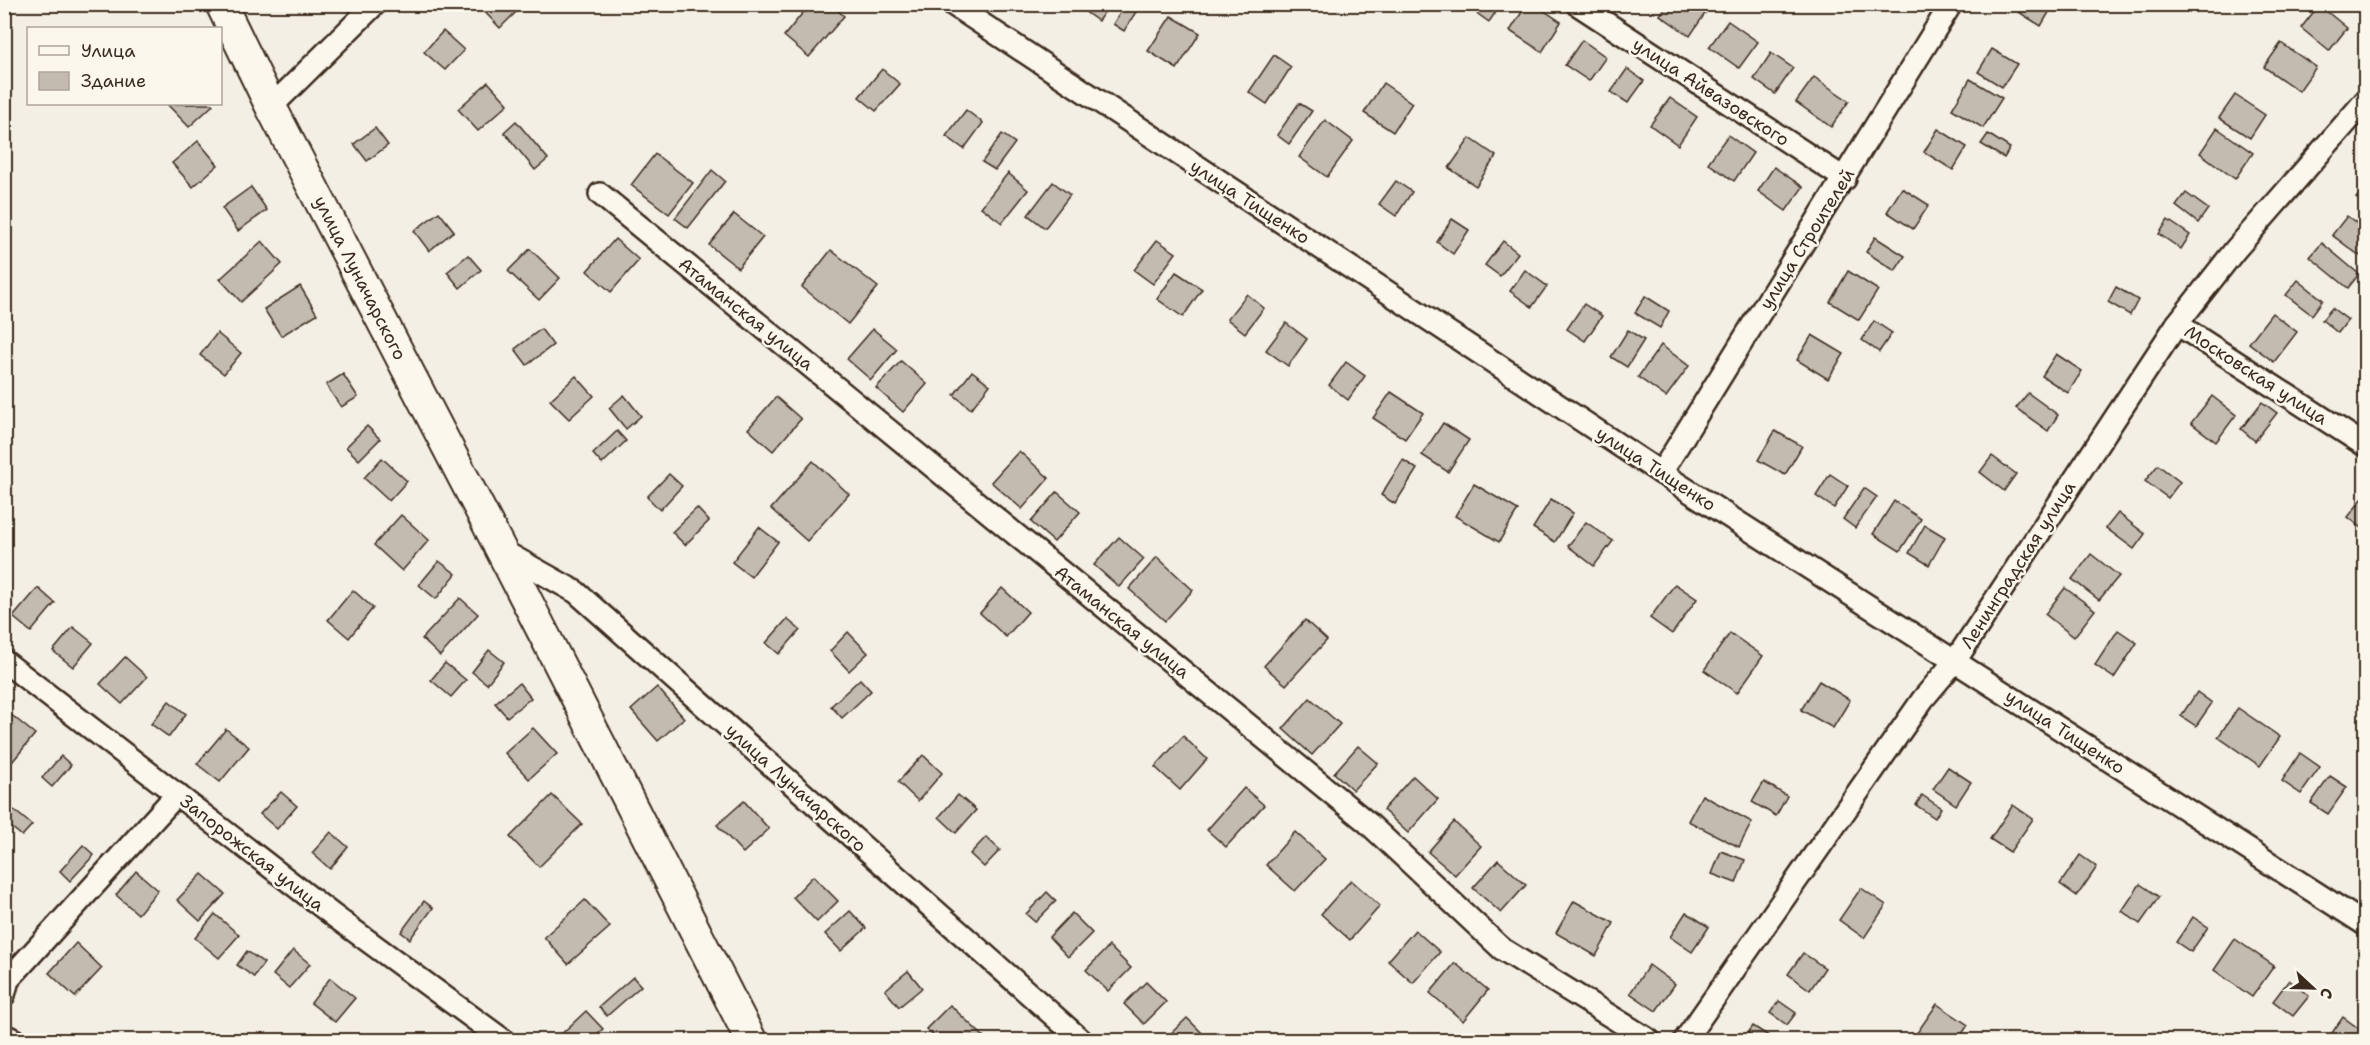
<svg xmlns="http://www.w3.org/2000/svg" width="2370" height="1045" font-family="'Shantell Sans',sans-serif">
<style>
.building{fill:#c3bbb0;stroke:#3b2a1e;stroke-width:1.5}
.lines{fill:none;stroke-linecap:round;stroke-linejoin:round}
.street-casing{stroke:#3b2a1e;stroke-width:26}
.secondary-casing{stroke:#3b2a1e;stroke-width:34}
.street{stroke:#fbf7ec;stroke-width:21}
.secondary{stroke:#fbf7ec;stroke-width:30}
.labels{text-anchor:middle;stroke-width:5;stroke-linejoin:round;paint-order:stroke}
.street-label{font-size:18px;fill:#3b2a1e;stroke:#fbf7ec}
</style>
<rect width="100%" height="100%" fill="#f3efe4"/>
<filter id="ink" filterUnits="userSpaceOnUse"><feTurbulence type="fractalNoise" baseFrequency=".0167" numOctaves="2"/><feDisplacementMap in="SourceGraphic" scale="12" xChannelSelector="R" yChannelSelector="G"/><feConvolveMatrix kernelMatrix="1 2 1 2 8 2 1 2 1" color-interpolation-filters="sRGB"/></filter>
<g filter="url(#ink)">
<!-- building -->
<g class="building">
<polygon points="481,4 521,4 522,6 500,28 479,6"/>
<polygon points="810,4 830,4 844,16 809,57 784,36"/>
<polygon points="1078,4 1110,4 1098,21 1077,6"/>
<polygon points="1126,4 1139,7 1124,31 1113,24"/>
<polygon points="1464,4 1501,4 1489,22"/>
<polygon points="1527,4 1534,4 1561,22 1542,52 1510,31"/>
<polygon points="1668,4 1702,4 1708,9 1690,36 1660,15"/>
<polygon points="2017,4 2054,4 2041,26 2014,9"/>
<polygon points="2319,5 2347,28 2329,51 2301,28"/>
<polygon points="1171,16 1200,33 1177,69 1148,51"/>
<polygon points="1728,21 1758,42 1739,68 1709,47"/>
<polygon points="443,31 464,50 445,70 424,52"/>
<polygon points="1582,40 1606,57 1589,81 1565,65"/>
<polygon points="2281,43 2316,67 2299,91 2264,67"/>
<polygon points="1992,49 2017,64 2002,87 1978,72"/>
<polygon points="1771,53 1793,68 1775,94 1754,79"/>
<polygon points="1274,55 1291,67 1267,104 1249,92"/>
<polygon points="882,69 900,84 876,111 859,97"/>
<polygon points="1627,69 1644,81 1628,103 1611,92"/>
<polygon points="1814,77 1849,101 1831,127 1796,102"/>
<polygon points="1970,79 2002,98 1983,128 1952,109"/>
<polygon points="488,82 508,104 478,131 458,109"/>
<polygon points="1383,83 1412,103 1393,132 1364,113"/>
<polygon points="2235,95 2265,115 2250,138 2219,118"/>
<polygon points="1670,98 1697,117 1678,145 1650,125"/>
<polygon points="1299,103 1312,111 1289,144 1277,135"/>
<polygon points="167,104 212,104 213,105 189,127"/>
<polygon points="966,110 983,123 964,149 946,136"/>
<polygon points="1325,120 1353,141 1327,177 1299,157"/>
<polygon points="516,121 548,159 535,170 504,132"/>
<polygon points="375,128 388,145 367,161 354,144"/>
<polygon points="2217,128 2253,153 2235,179 2200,153"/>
<polygon points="1938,129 1967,147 1953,170 1924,152"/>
<polygon points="1002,134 1015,143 995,170 982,162"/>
<polygon points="1988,134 2010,148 2004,158 1981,144"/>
<polygon points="1728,135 1753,153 1734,181 1708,163"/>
<polygon points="1470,138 1496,156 1476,186 1449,168"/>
<polygon points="198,141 218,165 193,187 172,163"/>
<polygon points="655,154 693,183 669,214 631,185"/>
<polygon points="1774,167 1803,187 1786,211 1758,191"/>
<polygon points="712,170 725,181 688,228 675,218"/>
<polygon points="1008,173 1028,190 1002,223 981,207"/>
<polygon points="1396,181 1412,192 1396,216 1379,204"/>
<polygon points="1053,182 1070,195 1045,228 1028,215"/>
<polygon points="2366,186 2366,205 2356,198"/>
<polygon points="251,187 267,210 238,231 222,208"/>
<polygon points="1902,188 1929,205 1913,229 1887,212"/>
<polygon points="2186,193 2208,209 2198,223 2176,206"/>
<polygon points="439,212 454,231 429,251 414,231"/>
<polygon points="734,214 763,237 738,268 709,245"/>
<polygon points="2347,216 2366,230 2366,249 2360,256 2332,235"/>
<polygon points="1452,219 1469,230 1453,254 1437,242"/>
<polygon points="2168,220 2190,235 2181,249 2159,234"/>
<polygon points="1875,237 1905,256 1895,271 1866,252"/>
<polygon points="615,239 639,260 611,292 587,271"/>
<polygon points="1157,240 1176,253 1153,284 1134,270"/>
<polygon points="262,241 282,264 241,302 220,279"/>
<polygon points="1503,241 1518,253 1500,276 1485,265"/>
<polygon points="2322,243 2359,274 2348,288 2310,257"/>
<polygon points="530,249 560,278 539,300 508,271"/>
<polygon points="831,250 878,287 848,324 802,287"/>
<polygon points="468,255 481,270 460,288 447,272"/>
<polygon points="1525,270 1547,286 1532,307 1510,291"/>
<polygon points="1848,271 1878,290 1859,320 1830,302"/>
<polygon points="1176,272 1202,289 1183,317 1157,299"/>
<polygon points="2298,280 2323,300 2312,315 2286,295"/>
<polygon points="300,286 317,314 281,336 264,309"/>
<polygon points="2116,287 2138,300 2130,315 2108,302"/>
<polygon points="1247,294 1264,308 1245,333 1227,319"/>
<polygon points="1645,296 1669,311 1660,328 1635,313"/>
<polygon points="1584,304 1602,316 1585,341 1567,329"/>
<polygon points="2332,308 2348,320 2338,333 2322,320"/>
<polygon points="2272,313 2297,332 2274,362 2249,343"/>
<polygon points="1874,321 1892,333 1879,352 1862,340"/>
<polygon points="1286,323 1307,339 1288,366 1266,350"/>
<polygon points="541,329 553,345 527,365 515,349"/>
<polygon points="873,329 897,349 871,380 847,359"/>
<polygon points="1628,330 1644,340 1627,367 1611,357"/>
<polygon points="217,333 241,353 224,374 200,355"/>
<polygon points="1812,335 1844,354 1828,379 1797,360"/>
<polygon points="1661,345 1689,366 1666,397 1638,377"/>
<polygon points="2056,354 2082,371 2068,393 2042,376"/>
<polygon points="901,361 927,384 903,412 876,388"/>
<polygon points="1346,362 1365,376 1348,400 1329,385"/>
<polygon points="972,371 990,385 971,409 954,395"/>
<polygon points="343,374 358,397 341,407 326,385"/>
<polygon points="576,376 594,396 569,419 550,400"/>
<polygon points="1391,392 1423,413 1405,439 1373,418"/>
<polygon points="2028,393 2058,415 2048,431 2016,408"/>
<polygon points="624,395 641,416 626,429 609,408"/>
<polygon points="2212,396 2236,415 2216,442 2191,423"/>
<polygon points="776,397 801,419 773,451 748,429"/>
<polygon points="2262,402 2277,413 2255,441 2241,429"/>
<polygon points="1443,423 1469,440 1448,472 1422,455"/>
<polygon points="367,426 380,439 359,460 346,447"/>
<polygon points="617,431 626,441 602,464 593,454"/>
<polygon points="1775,431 1802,446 1785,475 1758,460"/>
<polygon points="1019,451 1049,478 1022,509 991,482"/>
<polygon points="1992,456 2016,474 2004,491 1980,472"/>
<polygon points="382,458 407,481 389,501 364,478"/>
<polygon points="1403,460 1417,469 1395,504 1381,495"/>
<polygon points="813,461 849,494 807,541 771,509"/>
<polygon points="2158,465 2180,482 2168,498 2145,481"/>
<polygon points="669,474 682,486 660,510 647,497"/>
<polygon points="1830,474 1848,486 1834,508 1816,496"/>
<polygon points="1474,484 1518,510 1499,542 1455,516"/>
<polygon points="1864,488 1877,497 1855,528 1843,519"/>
<polygon points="1057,492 1080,512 1054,542 1031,522"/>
<polygon points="2366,494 2366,531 2348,517"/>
<polygon points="1551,499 1573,513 1555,542 1533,528"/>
<polygon points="1894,501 1921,519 1900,551 1873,534"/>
<polygon points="697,508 709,521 685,545 672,532"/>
<polygon points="2118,513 2145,534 2134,549 2106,528"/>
<polygon points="401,515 429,540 402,571 374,545"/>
<polygon points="1586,522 1613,541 1594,566 1568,546"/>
<polygon points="1925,525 1945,537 1929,565 1909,553"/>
<polygon points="759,527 778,542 751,577 732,562"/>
<polygon points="1119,537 1144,559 1119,587 1094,565"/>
<polygon points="2091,554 2119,576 2099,600 2072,579"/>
<polygon points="1157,557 1193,590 1165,621 1129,589"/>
<polygon points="439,561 456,574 436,599 419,585"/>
<polygon points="1675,584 1697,599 1672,634 1650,618"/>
<polygon points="38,588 55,603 31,632 13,617"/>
<polygon points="1002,588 1028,612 1006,637 980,613"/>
<polygon points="2065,588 2095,610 2074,637 2045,614"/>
<polygon points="353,590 373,608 349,638 328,620"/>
<polygon points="460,598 478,614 440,656 422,639"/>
<polygon points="787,619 800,630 779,654 766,643"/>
<polygon points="1305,620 1327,640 1286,685 1264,666"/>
<polygon points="73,627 93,643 73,667 53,651"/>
<polygon points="2118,630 2137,643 2114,678 2095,665"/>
<polygon points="848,632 868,653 849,671 830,651"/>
<polygon points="1730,633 1763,656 1737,693 1704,670"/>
<polygon points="489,650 504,662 487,684 472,672"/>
<polygon points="125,657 147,677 122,704 100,684"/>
<polygon points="445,663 466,680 451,697 431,680"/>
<polygon points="860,679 871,691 842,718 831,706"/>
<polygon points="1819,681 1850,700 1833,728 1801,710"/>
<polygon points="519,683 531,698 507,717 495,703"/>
<polygon points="657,687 684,718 658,741 631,710"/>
<polygon points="2197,692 2212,703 2196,726 2181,716"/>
<polygon points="1310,698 1340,724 1312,755 1283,729"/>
<polygon points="169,701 186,714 169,737 151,724"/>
<polygon points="2238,708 2280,737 2260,766 2218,737"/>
<polygon points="4,709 35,734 4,772"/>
<polygon points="533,728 557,754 529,779 505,753"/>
<polygon points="226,729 249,747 220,782 197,764"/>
<polygon points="1183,736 1207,759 1180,790 1155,767"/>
<polygon points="1358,746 1378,763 1353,790 1334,773"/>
<polygon points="2300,753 2320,767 2301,794 2282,781"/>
<polygon points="923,755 942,773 918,801 898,782"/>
<polygon points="61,756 71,765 52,787 42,778"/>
<polygon points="1948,767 1971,782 1956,805 1933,789"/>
<polygon points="1413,776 1438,799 1408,833 1383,810"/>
<polygon points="2330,776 2347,787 2328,814 2311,803"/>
<polygon points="1764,782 1787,796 1776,816 1752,802"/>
<polygon points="1244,788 1264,805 1226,847 1207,830"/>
<polygon points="281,792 297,806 277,829 260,814"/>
<polygon points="552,795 582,824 539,867 510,837"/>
<polygon points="958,795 976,810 956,833 939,817"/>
<polygon points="1702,795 1752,822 1739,847 1688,821"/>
<polygon points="1922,795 1941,808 1935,818 1916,805"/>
<polygon points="744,801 769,829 743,853 717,825"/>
<polygon points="4,802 32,825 22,836 4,821"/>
<polygon points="2013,805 2033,819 2010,852 1990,839"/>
<polygon points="1454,822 1481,846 1455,875 1428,852"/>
<polygon points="331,832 348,847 330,869 312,853"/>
<polygon points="1295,832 1325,859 1295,891 1266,865"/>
<polygon points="986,837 1000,850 984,867 970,854"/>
<polygon points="83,845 94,855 70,881 60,871"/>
<polygon points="1721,851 1745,860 1736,883 1712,874"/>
<polygon points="2080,855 2097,867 2077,896 2060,884"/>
<polygon points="1498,860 1526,885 1501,913 1473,888"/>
<polygon points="136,871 158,890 138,914 116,895"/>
<polygon points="202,874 225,894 200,921 177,900"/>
<polygon points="813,876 838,901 817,922 793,897"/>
<polygon points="1351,880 1380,906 1350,940 1321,914"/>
<polygon points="2140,884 2159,897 2140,924 2122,911"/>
<polygon points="1861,888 1886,905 1864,938 1839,920"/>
<polygon points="1047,892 1056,901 1035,922 1026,914"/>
<polygon points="585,900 610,927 568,964 544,937"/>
<polygon points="424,901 433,908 410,939 401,932"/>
<polygon points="1574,901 1614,923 1596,956 1556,933"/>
<polygon points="850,911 866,928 841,951 825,934"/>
<polygon points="1686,912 1709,927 1692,952 1670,937"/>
<polygon points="1072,913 1092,933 1068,957 1049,937"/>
<polygon points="215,914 239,935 219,958 195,938"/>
<polygon points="2193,917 2208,927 2191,952 2176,942"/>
<polygon points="1415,930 1440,952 1413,983 1388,961"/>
<polygon points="2235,939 2274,966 2252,997 2214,970"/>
<polygon points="76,943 102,968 75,997 49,973"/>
<polygon points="1109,946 1131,968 1108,991 1086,970"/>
<polygon points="293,950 310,964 289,988 273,975"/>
<polygon points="247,951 264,963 254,977 237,965"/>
<polygon points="1803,953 1825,968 1810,990 1788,974"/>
<polygon points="1455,963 1488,990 1463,1021 1430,993"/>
<polygon points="1649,965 1675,984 1656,1011 1630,993"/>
<polygon points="908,971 922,988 899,1007 885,990"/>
<polygon points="633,977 641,986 607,1016 599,1007"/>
<polygon points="330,978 355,998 335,1022 311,1003"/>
<polygon points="2289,980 2309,996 2293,1016 2273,1001"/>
<polygon points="1146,982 1166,1002 1144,1024 1124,1004"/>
<polygon points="1779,1001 1796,1013 1787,1025 1770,1013"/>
<polygon points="1937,1004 1968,1025 1958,1040 1912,1040"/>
<polygon points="950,1005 984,1037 981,1040 938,1040 926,1029"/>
<polygon points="586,1011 603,1029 590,1040 555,1040"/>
<polygon points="2343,1017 2362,1031 2356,1040 2327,1040"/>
<polygon points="1187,1018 1205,1036 1200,1040 1167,1040 1165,1039"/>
<polygon points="1753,1026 1775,1040 1743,1040"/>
</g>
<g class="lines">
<!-- street casing -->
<g class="street-casing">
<g id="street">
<polyline points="952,4 1661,473 2366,925"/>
<polyline points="1577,4 1845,179"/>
<polyline points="271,107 375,4"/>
<polyline points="600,194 1368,823 1502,949 1649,1040"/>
<polyline points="2177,324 2366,446"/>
<polyline points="1661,473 1951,4"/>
<polyline points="501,550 576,592 1081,1040"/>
<polyline points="4,661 334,916 503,1040"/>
<polyline points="4,995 8,980 177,794"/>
<polyline points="4,1035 14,1040"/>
<polyline points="1685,1040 1923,699 1955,661 2177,324 2235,250 2366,100"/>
</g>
</g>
<!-- secondary casing -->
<g class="secondary-casing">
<polyline id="secondary" points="221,4 271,107 501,550 751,1040"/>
</g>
<!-- street -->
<use href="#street" class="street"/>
<!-- secondary -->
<use href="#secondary" class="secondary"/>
</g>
</g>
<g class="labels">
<!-- street labels -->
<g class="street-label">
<text transform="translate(1711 92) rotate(33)" y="6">улица Айвазовского</text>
<text transform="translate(1250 202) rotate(33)" y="6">улица Тищенко</text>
<text transform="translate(1807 239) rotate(-58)" y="6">улица Строителей</text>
<text transform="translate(360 278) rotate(63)" y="6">улица Луначарского</text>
<text transform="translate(746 314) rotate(39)" y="6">Атаманская улица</text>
<text transform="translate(2256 375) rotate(33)" y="6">Московская улица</text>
<text transform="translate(1656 469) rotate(33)" y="6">улица Тищенко</text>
<text transform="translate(2018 565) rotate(-57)" y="6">Ленинградская улица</text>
<text transform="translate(1122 622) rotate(39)" y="6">Атаманская улица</text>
<text transform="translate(2065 732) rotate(33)" y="6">улица Тищенко</text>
<text transform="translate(796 788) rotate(42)" y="6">улица Луначарского</text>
<text transform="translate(252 853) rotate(38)" y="6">Запорожская улица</text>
</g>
</g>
<!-- margin -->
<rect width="2370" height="1045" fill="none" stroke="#fbf7ec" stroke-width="24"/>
<rect x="12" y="12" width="2346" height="1021" fill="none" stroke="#3b2a1e" stroke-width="2" filter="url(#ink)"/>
<!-- legend -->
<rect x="27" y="27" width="195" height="78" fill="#fbf7ec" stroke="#aea59a" stroke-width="1.5"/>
<rect x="39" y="46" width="30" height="9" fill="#fbf7ec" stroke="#aea59a" stroke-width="1.5"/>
<text x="81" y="57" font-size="18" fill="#3b2a1e">Улица</text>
<rect x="39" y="72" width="30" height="18" fill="#c3bbb0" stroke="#aea59a" stroke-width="1.5"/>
<text x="81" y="87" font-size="18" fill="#3b2a1e">Здание</text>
<!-- north arrow -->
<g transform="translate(2313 988) rotate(112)" stroke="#fbf7ec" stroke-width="4.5" paint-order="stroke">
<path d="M0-4.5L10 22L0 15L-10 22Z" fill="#3b2a1e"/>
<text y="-9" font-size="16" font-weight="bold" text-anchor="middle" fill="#3b2a1e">С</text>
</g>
</svg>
